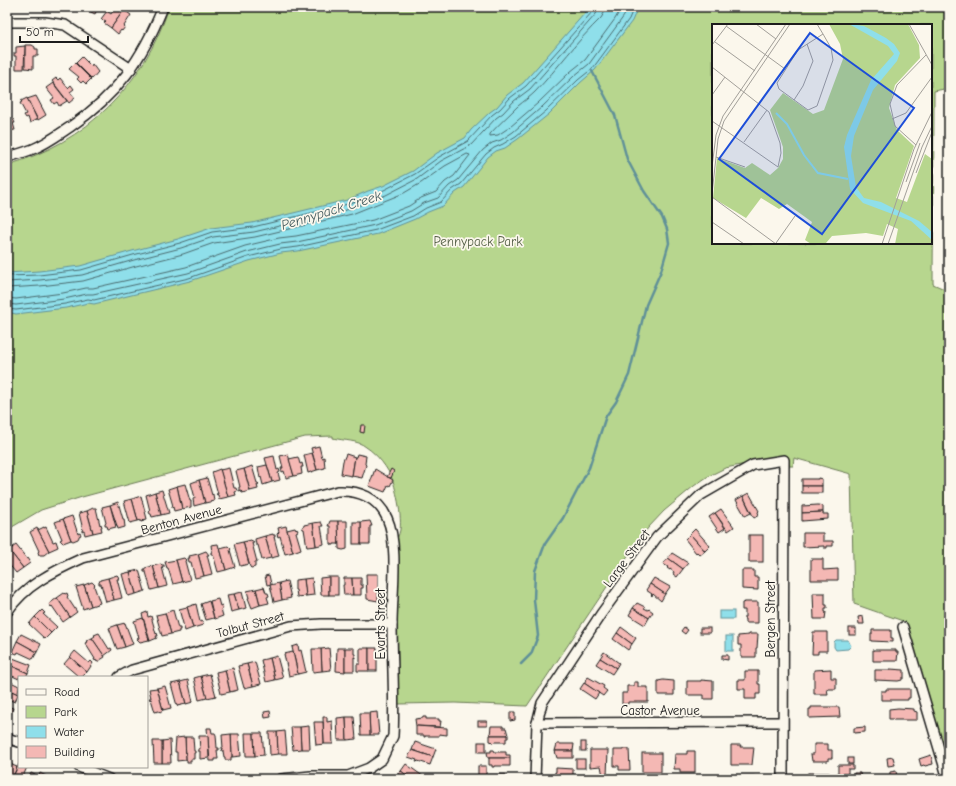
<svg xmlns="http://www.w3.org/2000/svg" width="956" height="786" font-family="'Comic Neue',sans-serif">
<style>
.green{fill:#b7d68e;stroke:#6a7955;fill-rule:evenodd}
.water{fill:#8fdfea;stroke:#619198}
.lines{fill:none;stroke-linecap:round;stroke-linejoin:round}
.shore{stroke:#4a6a6e;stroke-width:1}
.stream{stroke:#619198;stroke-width:2.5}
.building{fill:#f4b8b4;stroke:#1c1c1c}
.minor-casing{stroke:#1c1c1c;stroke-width:12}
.minor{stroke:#fbf7ec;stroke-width:9}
.labels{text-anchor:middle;stroke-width:3.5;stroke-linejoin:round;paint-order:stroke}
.park-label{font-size:13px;fill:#525d44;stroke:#fbf7ec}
.street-label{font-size:13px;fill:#1c1c1c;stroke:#fbf7ec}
.water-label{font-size:14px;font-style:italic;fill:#3e565a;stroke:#fbf7ec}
.inset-river{fill:none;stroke:#8fdfea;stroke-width:2}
.inset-road{fill:none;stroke:#a29f99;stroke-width:1}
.view{fill:#1d4ed8;fill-opacity:0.15;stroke:#1d4ed8;stroke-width:2}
.inset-edge{fill:none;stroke:#1c1c1c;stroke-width:2}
</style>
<rect width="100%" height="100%" fill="#fbf7ec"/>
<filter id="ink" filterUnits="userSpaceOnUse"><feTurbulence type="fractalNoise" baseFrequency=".025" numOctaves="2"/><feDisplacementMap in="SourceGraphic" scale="8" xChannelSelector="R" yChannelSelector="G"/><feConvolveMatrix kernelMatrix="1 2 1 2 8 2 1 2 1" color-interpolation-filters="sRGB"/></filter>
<g filter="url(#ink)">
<!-- green -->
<path class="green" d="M169,7h780v81l-15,3 -1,193 16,7v484l-27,-98 -19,-56 -49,-17 -3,-130 -57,-16 -1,8h-4l-1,-10 -63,12 -18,9 -13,9 -30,25 -16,17 -17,23 -104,155 -72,-3 -57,1 -1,-166c8,-10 0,-45 -4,-57 -5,-13 -16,-27 -27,-34 -8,-7 -22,-6 -33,-9v-2l-28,1 -223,60 -41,13 -34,20v-365c79,-22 137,-80 162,-158zM713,25h218v218h-218z"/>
<!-- water -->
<g class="water">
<polygon points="591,7 638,7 632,21 595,70 580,83 549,114 518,139 505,148 496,151 488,157 464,187 455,193 443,206 428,212 415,219 378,234 298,251 281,253 249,261 190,281 94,304 88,303 66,308 16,314 7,312 7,273 39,271 80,266 132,251 178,239 211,228 252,223 347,200 368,191 383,186 413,171 437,153 465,138 471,130 490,112 497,107 507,95 523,83 585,13"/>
<rect x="719" y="611" width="15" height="8"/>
<rect x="726" y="636" width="7" height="15"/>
<polygon points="836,640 848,640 851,646 848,649 836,650 834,647 834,642"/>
</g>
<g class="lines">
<!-- shore -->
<g class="shore">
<path d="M605,7l-1,6 -3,5c-24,23 -43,50 -66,74 -5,5 -11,9 -17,14 -9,9 -19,18 -28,28v2l8,-1 12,-8 28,-24 32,-31 15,-12 30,-41 7,-12"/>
<polyline points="7,276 39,275 81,270 133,255 180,243 212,232 253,227 348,204 384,190 415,174 439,157 468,141 492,115 500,109 510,98 526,86 593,11 594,7"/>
<polyline points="7,282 40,280 82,275 134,260 181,248 213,237 254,232 350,209 386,195 417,179 441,161 471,145 496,118 503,113 514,101 530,89 596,14 599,7"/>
<polyline points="7,288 40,286 83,281 136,266 183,254 214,243 255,237 352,214 404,193 421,183 445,166 467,154 470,155 454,176 445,182 436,192 421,198 409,206 373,220 296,236 279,238 245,246 186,267 93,288 86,288 63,293 16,299 7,298"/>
<polyline points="7,304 16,305 64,299 87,294 93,294 188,273 247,252 280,244 297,242 375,225 411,211 424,203 438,198 449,186 458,180 483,150 492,143 501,140 513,132 542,107 574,76 589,64 624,16 628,7"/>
<polyline points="7,309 16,310 65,304 88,299 94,300 189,278 248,257 281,249 298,247 376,230 413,216 426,208 441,202 452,190 461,184 486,154 494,148 503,144 516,136 546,111 578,80 593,68 629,19 634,7"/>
</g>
<!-- stream -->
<polyline class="stream" points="521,664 531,654 538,636 534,600 535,571 545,544 563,518 589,468 606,416 616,402 629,375 646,305 661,271 669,243 667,229 662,217 644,191 627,159 615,115 592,71"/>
</g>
<!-- building -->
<g class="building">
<polygon points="88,7 98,7 95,14 87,10"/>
<polygon points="116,7 121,7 124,10 111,28 104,23 106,21 104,20 103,21 101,19 107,11 111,14"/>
<polygon points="124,10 131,15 124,26 125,27 122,31 121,30 118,34 111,28"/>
<polygon points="25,45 32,45 35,47 35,49 38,49 38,56 33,56 33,69 25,68"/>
<polygon points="25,46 24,69 16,69 16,56 14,56 14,53 16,53 16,47"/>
<polygon points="82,57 91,66 92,64 98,72 92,79 76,63"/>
<polygon points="75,63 91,79 86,84 83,81 81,83 77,79 79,77 69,69"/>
<polygon points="56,78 58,80 60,78 68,88 71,85 74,89 70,92 75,98 69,103 52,81"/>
<polygon points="53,83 67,101 59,106 57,102 54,104 51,100 54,98 46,88"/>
<polygon points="36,96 46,115 38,120 27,99"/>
<polygon points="27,98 37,119 30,123 28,117 26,118 24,115 26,114 20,103 22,102 21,101"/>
<polygon points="7,108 8,108 12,120 13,119 15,123 13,123 15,130 7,131"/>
<polygon points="361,425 365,425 364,433 360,432"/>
<polygon points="319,446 322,458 324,457 325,468 317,470 311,448"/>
<polygon points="312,453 317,470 308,473 304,455"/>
<polygon points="288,454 294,476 286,478 284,471 282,472 281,468 283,468 280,456"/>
<polygon points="346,454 355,457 352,476 341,474 343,461"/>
<polygon points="357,454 366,456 365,464 366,465 362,478 352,476 355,457 356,457"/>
<polygon points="274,456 277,470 279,469 280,472 278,473 280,480 272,482 265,458"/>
<polygon points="298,457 300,464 302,463 303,467 301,467 302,474 294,476 289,459"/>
<polygon points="267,465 272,482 263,485 261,477 260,478 258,467"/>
<polygon points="252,466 257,483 258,483 259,484 257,485 258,489 250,491 244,469"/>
<polygon points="229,468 234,488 236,488 237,491 235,492 236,495 228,497 220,470"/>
<polygon points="220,469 228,497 219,499 218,495 216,494 218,494 212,472"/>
<polygon points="244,469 250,491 242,493 241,490 239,491 239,487 240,487 236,471"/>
<polygon points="375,469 393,480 390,486 388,485 385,492 369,486"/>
<polygon points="391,469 394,471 391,478 387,477"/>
<polygon points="207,478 212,495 213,494 214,501 205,503 199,480"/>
<polygon points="818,478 822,479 822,486 802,486 802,479 818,479"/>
<polygon points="199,480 205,503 194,506 193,499 195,498 191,483"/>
<polygon points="185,484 190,501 191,501 191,507 182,509 177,486"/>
<polygon points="177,486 182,509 174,511 173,507 172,508 172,506 173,506 168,489"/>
<rect x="802" y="486" width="20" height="7"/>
<polygon points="162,490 169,513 161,515 155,492"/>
<polygon points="155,492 161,515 152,517 151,514 150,514 149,512 150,511 146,495"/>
<polygon points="749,493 759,511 758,512 759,515 754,518 743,496"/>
<polygon points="141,496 147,519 143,520 144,521 141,522 141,520 138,521 132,499"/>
<polygon points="743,496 751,513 745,516 736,500"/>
<polygon points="132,499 138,521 130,523 124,501"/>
<polygon points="118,502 123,519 124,519 125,527 118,529 110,505"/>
<polygon points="110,505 116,527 108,529 107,526 105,526 105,524 106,523 102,507"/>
<polygon points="818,505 823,506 823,512 802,513 802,506"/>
<polygon points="93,508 96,508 100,525 101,524 102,527 101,527 102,531 93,533 87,511"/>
<polygon points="721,509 734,527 728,531 715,513"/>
<polygon points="87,511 93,533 85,535 84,531 82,532 82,530 83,530 79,513"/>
<polygon points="823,512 823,514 828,514 828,519 802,521 802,513"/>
<polygon points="715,513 725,528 719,532 709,517"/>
<polygon points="72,516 78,534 80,533 81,535 79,536 79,537 78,539 73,541 71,540 63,519"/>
<polygon points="63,519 71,540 63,543 60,540 62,539 55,522"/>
<polygon points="330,521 338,521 339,544 334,544 334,545 332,545 332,544 330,544 330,526 328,526"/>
<polygon points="338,521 347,521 347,549 343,550 339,549"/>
<polygon points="370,521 372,526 370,526 370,544 361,544 361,522"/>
<polygon points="321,522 323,526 321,526 324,544 316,546 313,523"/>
<rect x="353" y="522" width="8" height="22"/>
<polygon points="313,523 316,546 307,547 304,529 303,529 302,527 304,526 304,525"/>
<polygon points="286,526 293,552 285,554 280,536 278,537 277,534 279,532 278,528"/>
<polygon points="44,527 44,528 46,527 53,542 56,541 58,547 49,551 38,530"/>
<polygon points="37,528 49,551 44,555 39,555 38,552 39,551 30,532"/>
<polygon points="295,528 296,530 297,529 298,531 296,532 301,549 293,552 287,530"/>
<polygon points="695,529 710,546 705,551 690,534"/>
<polygon points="803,533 823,533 823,541 833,541 833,546 827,546 827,548 824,548 824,546 803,547"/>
<polygon points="273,534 273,535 275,535 275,537 274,537 279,556 271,558 265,536"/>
<polygon points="690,534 705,551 700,555 697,552 696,553 685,539"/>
<rect x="749" y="535" width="14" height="27"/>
<polygon points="265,536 271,558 262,560 258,545 256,545 255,539"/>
<polygon points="251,540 252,541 253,541 254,543 252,543 257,562 255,562 255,567 251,568 250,567 243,542"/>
<polygon points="243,542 249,564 240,566 234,544"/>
<polygon points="218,544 219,548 220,548 226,570 218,572 213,554 211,554 211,552 212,552 211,545"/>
<polygon points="16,545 27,559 28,558 30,561 29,561 30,563 23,568 9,550"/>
<polygon points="228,546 231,549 230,550 235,567 226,570 220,548"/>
<polygon points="9,550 23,568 16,573 7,562 7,551"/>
<polygon points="206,551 209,555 207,555 212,574 204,576 198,554"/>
<polygon points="672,553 688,563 683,569 668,558"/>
<polygon points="198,554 204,576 195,578 191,562 189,562 188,558 190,558 189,556"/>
<polygon points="184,558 186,560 185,561 190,580 182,582 176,560"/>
<polygon points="668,558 683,569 677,577 673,574 674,572 670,569 670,570 667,568 668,567 663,564"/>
<polygon points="811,559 823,559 823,570 838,569 838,580 811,580"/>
<polygon points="176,560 182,582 173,584 168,568 167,568 165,562"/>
<polygon points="161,564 162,565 164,565 164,567 162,567 167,586 159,588 153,566"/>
<polygon points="153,566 159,588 151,590 146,572 144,572 144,570 145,570 145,568"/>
<polygon points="139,570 145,591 136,594 130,572"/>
<polygon points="742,570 754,570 754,577 758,577 758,590 742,589"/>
<polygon points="130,572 136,594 128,596 122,574"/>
<polygon points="366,574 378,574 378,601 367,599"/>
<polygon points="117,575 118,576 119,579 117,579 122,598 114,600 108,578"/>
<polygon points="269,575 271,584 267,585 265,576"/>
<polygon points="329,577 329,595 321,595 320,578"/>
<rect x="329" y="577" width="9" height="18"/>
<polygon points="108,578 114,600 106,602 101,584 99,584 99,582 100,581 100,580"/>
<polygon points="312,578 314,595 306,596 304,579"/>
<polygon points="344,578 352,578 353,595 344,595 343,585 344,585"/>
<polygon points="352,578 361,578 361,585 363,585 363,588 361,588 361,595 353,595"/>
<polygon points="654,578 670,587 665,594 650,584"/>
<polygon points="304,579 306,596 297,597 296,590 295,590 295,580"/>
<polygon points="287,581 291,598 282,600 279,583"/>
<polygon points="92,582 95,585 94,586 100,603 91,606 84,585"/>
<polygon points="279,583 282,600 274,602 270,585"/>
<polygon points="650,584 665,594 661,601 653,594 652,596 651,595 652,594 646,590"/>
<polygon points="84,585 91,606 83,609 76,587"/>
<polygon points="264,587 266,593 268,593 269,596 267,597 269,603 260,605 256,589"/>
<polygon points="256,589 260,605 252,608 248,598 249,598 247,591"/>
<polygon points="242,592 246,608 239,610 234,594"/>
<polygon points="64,593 65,594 67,593 68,596 67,597 77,612 70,617 57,598"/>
<polygon points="813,593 825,593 825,605 827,605 827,608 825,608 825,612 826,612 825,619 814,619"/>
<polygon points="234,594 239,610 231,612 227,595"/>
<polygon points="57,598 70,617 63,622 52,606 51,607 49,604"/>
<polygon points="218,599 220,606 222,605 223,609 221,609 223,616 215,619 214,618 210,601"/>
<polygon points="209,601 214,618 206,620 201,604"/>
<polygon points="745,602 758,602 758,623 745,623 745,619 744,619 744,617 745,617 745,610 742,610 742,603"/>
<polygon points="637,603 645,607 644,608 648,610 649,609 653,612 649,618 633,608"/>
<polygon points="196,604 200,622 202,621 203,625 193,628 187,607"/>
<polygon points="187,607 193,628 185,631 179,609"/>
<polygon points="633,608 649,618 645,625 629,615"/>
<polygon points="42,610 45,613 43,614 57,627 51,633 35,617"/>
<polygon points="173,610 178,628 180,628 180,630 179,630 179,632 171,634 165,613"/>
<polygon points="147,612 148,617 151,616 156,634 157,633 158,636 156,636 157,638 150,641 142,614"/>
<polygon points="165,613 171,634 162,636 156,615"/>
<polygon points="863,616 864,624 859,624 858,617"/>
<polygon points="35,617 51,633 45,639 29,624"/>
<polygon points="143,618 149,640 140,642 137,639 139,638 134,621"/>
<polygon points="125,623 133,644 125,647 117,625"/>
<polygon points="117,625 125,647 117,649 109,628"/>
<polygon points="621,627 636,638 632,644 617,633"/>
<polygon points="684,627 688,630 685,634 681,631"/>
<rect x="700" y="628" width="10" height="5"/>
<rect x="849" y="628" width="7" height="7"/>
<polygon points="872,630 891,630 891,638 893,638 893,642 871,641 871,634 872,634"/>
<polygon points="813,632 827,632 827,651 818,651 818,654 812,654"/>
<polygon points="99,633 109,649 111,648 112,650 104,656 92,638 95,636 94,635"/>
<polygon points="617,633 632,644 628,650 613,639"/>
<polygon points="21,634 41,644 37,652 17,641"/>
<polygon points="749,634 758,634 757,648 756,648 756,657 741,657 741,645 738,645 738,636 749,635"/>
<polygon points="92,638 105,657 97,662 96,660 95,661 94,659 95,659 85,643 87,642 86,641"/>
<polygon points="17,641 37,652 33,659 18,652 17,654 12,652"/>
<polygon points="298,645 299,651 301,650 306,672 298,674 292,647"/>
<polygon points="329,648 331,670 322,671 321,649"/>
<polygon points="337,648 345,648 345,672 336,671"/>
<polygon points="345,648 354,648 354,654 355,654 355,658 354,657 354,671 345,671"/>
<polygon points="360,648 369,648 369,671 357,671 357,664 360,664"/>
<rect x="369" y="648" width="8" height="23"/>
<polygon points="312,649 321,649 322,671 313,672"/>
<polygon points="873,650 896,650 896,652 898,652 897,661 873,661"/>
<polygon points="75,651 89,663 91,661 93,663 87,672 70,657"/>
<polygon points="293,652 298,674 289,676 284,654"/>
<polygon points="604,652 619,663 616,668 600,658"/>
<polygon points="722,655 728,655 728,660 722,659"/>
<polygon points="277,656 283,678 275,680 270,658"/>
<polygon points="10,657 31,665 28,673 7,664"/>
<polygon points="70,657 87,672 82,677 77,677 78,676 64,664"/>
<polygon points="270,658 275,680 266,682 261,660"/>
<polygon points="600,658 616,668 612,674 596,664"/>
<polygon points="255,662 261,684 253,686 247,664"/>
<polygon points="7,664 28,673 26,677 19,677 19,679 8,674 7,676"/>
<polygon points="247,664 253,686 244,688 238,666"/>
<polygon points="233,668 238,690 230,692 225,670"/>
<polygon points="831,669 831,678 836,678 836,689 827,689 828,694 814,694 814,670"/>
<polygon points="890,669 904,670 904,678 902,678 902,680 898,681 875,680 875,670 890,670"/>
<polygon points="225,670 230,692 221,694 216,672"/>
<polygon points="745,671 758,671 758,684 760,684 760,694 756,694 756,699 745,699 745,689 738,689 738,680 745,680"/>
<polygon points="210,674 216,696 207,698 201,676"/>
<polygon points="201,676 207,698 199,700 194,678"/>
<polygon points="588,677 604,686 603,688 607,691 603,696 584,683"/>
<polygon points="7,680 19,686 18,694 7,689"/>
<polygon points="188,680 193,702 186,704 180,682"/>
<polygon points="663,680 674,681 674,695 658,695 658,681"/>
<polygon points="701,680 713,681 713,699 704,699 704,695 687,695 687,681 701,681"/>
<polygon points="180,682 186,704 177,706 171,684"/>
<polygon points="634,682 638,682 638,687 648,687 648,702 628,702 628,704 622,704 622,693 627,693 627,686 634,686"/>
<polygon points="584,683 599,693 595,699 580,689"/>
<polygon points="165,686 171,708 163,710 157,688"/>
<polygon points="157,688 163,710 160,712 159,711 155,712 151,699 150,700 149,698 151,698 149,689"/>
<polygon points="7,689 18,694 15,702 7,699"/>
<polygon points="886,689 910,689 910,698 908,698 908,700 881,700 881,691 886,691"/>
<polygon points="7,706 13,708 10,715 7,714"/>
<polygon points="811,707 839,707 840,717 809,718 809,709 811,709"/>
<polygon points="898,708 914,709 914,711 917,712 917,720 893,720 893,719 889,719 889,709"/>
<polygon points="270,711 271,717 265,718 264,712"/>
<polygon points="377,712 379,735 370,735 369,713"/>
<polygon points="510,712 515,712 515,720 510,721"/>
<polygon points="360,713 369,713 370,735 361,735"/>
<polygon points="323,717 327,717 327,722 332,721 333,744 324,744"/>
<polygon points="346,717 347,740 338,740 337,718"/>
<polygon points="346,717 354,717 356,739 347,740"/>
<polygon points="423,717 426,717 426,719 439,719 439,721 441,721 440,727 416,726 415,719 423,718"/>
<rect x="478" y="721" width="9" height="5"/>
<polygon points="314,722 323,722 324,744 316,745"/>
<polygon points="309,726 310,749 301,749 300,727"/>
<polygon points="416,726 447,728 447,735 439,734 439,736 425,736 425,737 424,737 424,735 416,735"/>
<polygon points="491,726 503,726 503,728 506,728 508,735 490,735"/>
<polygon points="291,727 300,727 301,749 293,750"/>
<polygon points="865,727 865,732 854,733 854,728"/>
<polygon points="207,728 211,728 212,733 215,733 216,735 217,748 219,748 219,750 217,750 218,759 215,759 215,761 210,761"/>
<polygon points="285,731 287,754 278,754 277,732"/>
<polygon points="269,732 277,732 278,754 270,755"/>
<polygon points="245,733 254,733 255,756 246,756"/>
<polygon points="254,733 262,733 264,755 255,756"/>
<polygon points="231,734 239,734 241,756 232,757"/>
<polygon points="231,734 232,757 231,757 231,760 225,760 225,757 224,757 223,751 222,751 221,748 223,748 222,735"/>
<polygon points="490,735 508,735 508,738 506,738 506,742 494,742 493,743 493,742 490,741"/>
<polygon points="199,736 208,736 209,758 200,759 200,751 198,751 198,749 200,749"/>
<polygon points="185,737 193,737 194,751 195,751 195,753 194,753 194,759 191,759 191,762 187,762 187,760 186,760"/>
<polygon points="185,737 186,760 177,761 177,752 175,752 176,738"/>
<polygon points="170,740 171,763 162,763 162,741"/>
<polygon points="153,741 162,741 162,763 154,763"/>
<polygon points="415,742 436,749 433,757 412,750"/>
<rect x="478" y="742" width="8" height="10"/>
<rect x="581" y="742" width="5" height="9"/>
<polygon points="557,744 574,744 573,751 555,751"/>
<polygon points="814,744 828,744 828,750 832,750 832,758 828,758 828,761 812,761 811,754 814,754"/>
<polygon points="731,745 741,745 740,747 754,747 752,765 731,765"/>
<polygon points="623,749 629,749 630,770 619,770 619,766 614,766 614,750 623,750"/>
<polygon points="412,750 433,757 430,765 418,761 417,762 416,762 417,760 408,757"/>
<polygon points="491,750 494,750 495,752 506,752 506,755 510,755 510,758 488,758 487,752 491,752"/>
<polygon points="590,750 608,750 607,776 603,776 601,766 590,767"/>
<polygon points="555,751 573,751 573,758 557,758"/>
<polygon points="687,751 695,751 695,773 680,773 680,769 674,769 675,754 687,754"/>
<rect x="642" y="753" width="19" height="19"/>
<polygon points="931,755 933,764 925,766 924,765 921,766 919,759"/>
<polygon points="893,757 895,765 888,766 887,758"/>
<polygon points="489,758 510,758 510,766 494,766 494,767 492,767 492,765 489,765"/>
<rect x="848" y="758" width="5" height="6"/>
<rect x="576" y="759" width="9" height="9"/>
<polygon points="10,763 12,764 12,765 17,767 12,779 7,779 7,768"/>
<polygon points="19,764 19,767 27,767 22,779 12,779"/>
<polygon points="406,764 424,777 423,779 412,779 401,771"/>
<polygon points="838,765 853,765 853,769 848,769 848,774 838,774"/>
<rect x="478" y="766" width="8" height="9"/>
<polygon points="556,768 573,769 573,776 555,776 555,772 556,772"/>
<polygon points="401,771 412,779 397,779 395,778"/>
<polygon points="896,771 897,778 890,779 890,772"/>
<polygon points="31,773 39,777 38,779 28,779"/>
<polygon points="40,773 46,776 45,778 46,779 38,779"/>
<rect x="808" y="773" width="21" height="6"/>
<polygon points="854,773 860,773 861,779 854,779"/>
<rect x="489" y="775" width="17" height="4"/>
<rect x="555" y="776" width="18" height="3"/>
<rect x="740" y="776" width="14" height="3"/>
</g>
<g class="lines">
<!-- minor casing -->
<g class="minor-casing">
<g id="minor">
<polyline points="7,22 45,22 65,25 131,69"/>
<path d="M7,157c9,-2 18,-5 26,-8 13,-5 25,-14 37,-22 47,-32 72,-67 93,-120"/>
<path d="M7,612c18,-27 47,-41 76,-54l255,-67c21,-1 40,7 49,27 12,26 5,77 5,106 0,37 3,75 1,112l-11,23 -13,9 -21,8h-37l-30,3"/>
<polyline points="903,627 948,779"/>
<polyline points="119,677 132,670 291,626 321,624 392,624"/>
<polyline points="537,723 782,722"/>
<polyline points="7,738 19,742"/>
<polyline points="79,767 109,779"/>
<polyline points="535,779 537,723 542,703 601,614 657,537 701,495 753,465 784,460 783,779"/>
</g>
</g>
<!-- minor -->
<use href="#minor" class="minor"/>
</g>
</g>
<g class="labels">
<!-- park labels -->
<g class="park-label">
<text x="478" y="246">Pennypack Park</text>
</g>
<!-- street labels -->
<g class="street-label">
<text transform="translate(181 519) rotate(-15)" y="5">Benton Avenue</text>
<text transform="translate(626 558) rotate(-53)" y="5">Large Street</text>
<text transform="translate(770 619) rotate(-90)" y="5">Bergen Street</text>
<text transform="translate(250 624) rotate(-15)" y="5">Tolbut Street</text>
<text transform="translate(380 624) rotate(-90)" y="5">Evarts Street</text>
<text x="660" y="715">Castor Avenue</text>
</g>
<!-- water labels -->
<g class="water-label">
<text transform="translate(331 210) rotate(-17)" y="5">Pennypack Creek</text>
</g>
</g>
<!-- overview -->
<g transform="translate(712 24)">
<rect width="220" height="220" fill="#fbf7ec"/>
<path d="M117,0h79l11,21 1,13 -25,27 -6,23 8,22 17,16 -18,52 11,4 18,-48 7,5v85h-37l3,-15 -11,-5 -4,12 -17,-3 -34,3 -6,7 -15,1 -6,-4 7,-18 -25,-18 -8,5 -18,-11 -15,20 -33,-20 4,-40 28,10 7,-5 18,12 8,-7 5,-9v-12l-13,-37 13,-17 30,21 11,-4 19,-51 -3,-15z" fill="#b7d68e"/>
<path d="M137,0l15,2 22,12 8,6 6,9 -3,8 -24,29 -19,46 -3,20 5,31 8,11 17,4 38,19 13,11v8l-21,-19 -48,-18 -13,-14 -6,-42 3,-12 24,-55 23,-26 -6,-8z" fill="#8fdfea"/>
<path class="inset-river" d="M64,89l11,11 17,31 14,18 30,6"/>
<path class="inset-road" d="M44,0l20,15M105,0l6,10 8,14 2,12 -16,46 -9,4 -29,-21 -2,-6 21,-33 25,-16M197,0l23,41M14,2l59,43M3,18l40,29M0,21l16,-21M0,43l57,45 11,31 1,10 -3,14 -66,-46M0,71l13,-18M82,76l9,-14 10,-25 -6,-17M180,95l14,-6 26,-36M32,118l23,-32M204,121l-21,-19 -5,-22 7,-19 29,-30M4,133l29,10M0,143l4,-32 7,-19 63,-92M204,149l16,-41M194,158l14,-39M0,170l6,-55 6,-18 66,-97M0,173l64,47M0,198l32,22M64,219l19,-27M170,220l32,-95 18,-37M176,220l34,-97 10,-21"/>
<path class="view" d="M98,9l104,75 -92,126 -103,-75z"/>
<rect width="220" height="220" class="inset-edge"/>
</g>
<!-- margin -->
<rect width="956" height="786" fill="none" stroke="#fbf7ec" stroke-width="24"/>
<rect x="12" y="12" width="932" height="762" fill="none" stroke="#1c1c1c" stroke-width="1.5" filter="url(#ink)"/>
<!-- legend -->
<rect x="18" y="676" width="130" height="92" fill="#fbf7ec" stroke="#a29f99"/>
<rect x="26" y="689" width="20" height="6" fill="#fbf7ec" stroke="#a29f99"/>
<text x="54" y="696" font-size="12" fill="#1c1c1c">Road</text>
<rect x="26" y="706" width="20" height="12" fill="#b7d68e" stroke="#a29f99"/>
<text x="54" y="716" font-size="12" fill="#1c1c1c">Park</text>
<rect x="26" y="726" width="20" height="12" fill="#8fdfea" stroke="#a29f99"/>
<text x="54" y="736" font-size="12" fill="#1c1c1c">Water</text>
<rect x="26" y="746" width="20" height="12" fill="#f4b8b4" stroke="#a29f99"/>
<text x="54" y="756" font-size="12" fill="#1c1c1c">Building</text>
<!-- scale -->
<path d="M20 36v6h68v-6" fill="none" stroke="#1c1c1c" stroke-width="2"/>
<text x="26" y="36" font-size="12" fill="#1c1c1c" stroke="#fbf7ec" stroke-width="3" paint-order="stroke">50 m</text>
</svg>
